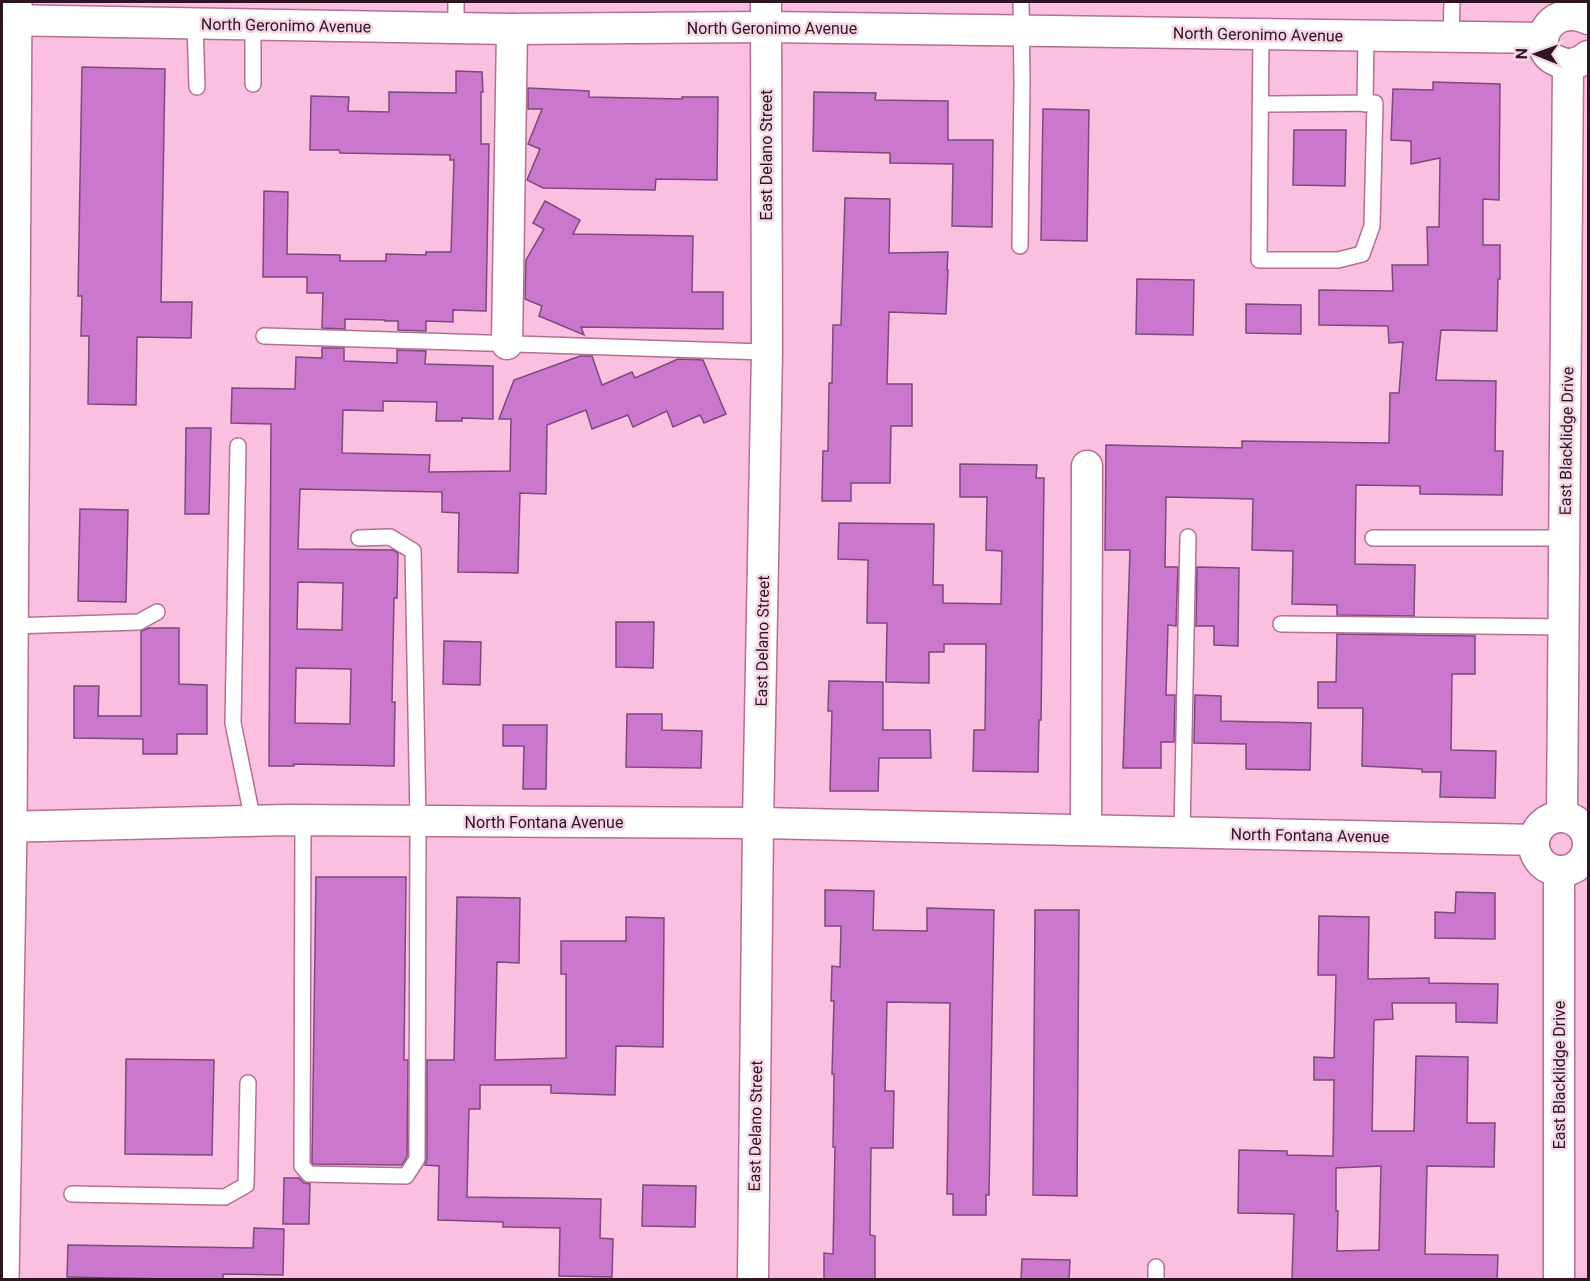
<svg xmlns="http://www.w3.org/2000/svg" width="1590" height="1281" font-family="Roboto,sans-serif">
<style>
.building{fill:#cb77cd;stroke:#7c4a7d;stroke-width:1.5;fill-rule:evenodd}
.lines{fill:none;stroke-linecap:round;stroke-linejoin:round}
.service-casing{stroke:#b46f95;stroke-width:18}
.minor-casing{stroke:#b46f95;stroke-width:33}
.secondary-casing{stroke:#b46f95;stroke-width:36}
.service{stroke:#fff;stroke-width:15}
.minor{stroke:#fff;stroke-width:30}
.secondary{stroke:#fff;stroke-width:33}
.labels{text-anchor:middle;stroke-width:5;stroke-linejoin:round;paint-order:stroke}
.street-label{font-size:16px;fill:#2f1423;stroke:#f6d7e6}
</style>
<rect width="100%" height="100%" fill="#fbbfdf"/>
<!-- building -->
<g class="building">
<polygon points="82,67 165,69 161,302 192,302 191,338 137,337 136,405 88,404 89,336 81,336 82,296 78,296"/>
<polygon points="456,71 482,72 483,92 481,92 481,144 489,144 486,311 453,310 453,322 426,321 426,331 398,330 398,321 385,321 385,320 345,319 345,329 322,328 323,293 307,293 307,277 263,277 264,191 288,192 287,254 340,255 340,261 386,261 386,254 426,255 426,252 451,252 454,160 450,160 450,155 340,153 339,150 310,150 311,96 349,97 348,111 389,112 389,92 456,93"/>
<polygon points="1433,82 1500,84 1499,200 1483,199 1483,245 1500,245 1500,279 1498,279 1497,331 1441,330 1436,380 1496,381 1495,451 1503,451 1502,495 1420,494 1420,486 1356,485 1355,564 1415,565 1414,616 1337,615 1337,605 1292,604 1293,551 1252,550 1253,499 1166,497 1165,567 1178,567 1176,626 1168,625 1166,695 1175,695 1174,742 1161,742 1161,768 1123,768 1130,550 1105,550 1106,445 1242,448 1242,441 1389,443 1390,393 1399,393 1403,342 1389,343 1388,326 1319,325 1319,290 1393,291 1392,265 1428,265 1427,227 1439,227 1440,158 1411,164 1411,141 1391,140 1393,89 1433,90"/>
<polygon points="528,88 589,91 589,97 682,99 682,97 718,97 717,180 656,179 655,190 543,188 527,180 540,149 528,144 542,109 528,109"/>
<polygon points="814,92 876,93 875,100 948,101 948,140 993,140 992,227 952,226 953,164 890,163 890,153 813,151"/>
<polygon points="1043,109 1089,110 1087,241 1041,240"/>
<polygon points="1294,130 1346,130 1345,186 1293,185"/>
<polygon points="845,198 890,199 889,253 948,252 947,270 948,270 946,314 889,312 887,384 912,384 912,426 891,426 890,483 851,483 851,501 822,501 823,451 828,451 829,383 832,383 833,325 841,325"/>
<polygon points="545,201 580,220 573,234 693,236 692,292 723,292 723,329 581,327 584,335 539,316 542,306 525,299 526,260 544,229 533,223"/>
<polygon points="1137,279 1194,280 1193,335 1136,334"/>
<polygon points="1246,304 1301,305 1301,334 1246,333"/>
<path d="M322,348h22v13l53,2v-13l29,1 -1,13 68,2v53l-31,-1v3h-26l1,-19 -54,-1v10l-40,-1 -1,43 88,2 -1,17 81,-1 1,-52h-12l15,-39 66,-24h12l10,29 30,-13 3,6 43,-19 25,1 23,54 -22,9 -4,-8 -27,12 -6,-16 -34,16 -5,-12 -36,14 -6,-19 -39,15 -1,69 -26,-1 -2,80 -60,-1 1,-59 -17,-1v-20l-142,-3 -2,60 95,1 5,3 -1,45h-3l-2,104h3l-1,64 -100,-2v2h-25l2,-342 -40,-1 1,-35 63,1 1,-32 26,1zM298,582l45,1 -1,47 -45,-1zM296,668l55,1 -1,55 -55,-1z"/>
<polygon points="186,428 211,428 209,514 185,514"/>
<polygon points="960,464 1037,465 1036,478 1044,478 1041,720 1039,720 1038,772 973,771 974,730 985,730 986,644 944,644 944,652 929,652 929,683 886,682 887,623 867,623 868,560 838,559 839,523 934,524 933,585 943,585 943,603 1001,604 1002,551 986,550 987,497 960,497"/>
<polygon points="80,509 128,510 126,602 78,601"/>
<polygon points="1197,567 1239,568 1238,646 1214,645 1214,626 1196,626"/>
<polygon points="616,622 654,622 653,668 616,667"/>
<polygon points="149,628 179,628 179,684 207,685 207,734 177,734 177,754 143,754 143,739 74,738 74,686 99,686 98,716 141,716 141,631"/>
<polygon points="1337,634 1475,636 1475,674 1452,674 1451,750 1496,751 1495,798 1440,797 1441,772 1422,772 1422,769 1362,766 1363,708 1318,708 1318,682 1336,682"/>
<polygon points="444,641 481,642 480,685 443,684"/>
<polygon points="829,681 883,682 883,730 930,730 931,758 879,758 878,791 830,791 832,711 828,711"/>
<polygon points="1195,695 1221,696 1221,721 1311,723 1310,770 1246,769 1246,744 1194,743"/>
<polygon points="627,714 662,714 662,730 702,731 701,768 626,767"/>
<polygon points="503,725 547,725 546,789 523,789 524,746 503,746"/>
<polygon points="316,877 406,877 404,1060 408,1060 407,1156 402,1165 313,1164 312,1162"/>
<polygon points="825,890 874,891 873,930 927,931 927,908 994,910 989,1195 986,1195 986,1215 953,1215 953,1194 947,1194 950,1003 887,1002 885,1091 894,1091 893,1148 871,1148 870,1235 875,1236 875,1280 824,1280 824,1253 833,1254 835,1147 833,1147 834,1074 832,1074 834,1001 831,1001 832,966 840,967 841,926 825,926"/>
<polygon points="1456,892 1495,893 1495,939 1435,938 1435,912 1455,913"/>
<polygon points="457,897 520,898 519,963 497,962 495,1060 566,1058 566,974 561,974 561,941 626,941 626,917 664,918 663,1047 616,1046 615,1095 551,1093 551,1085 480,1085 480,1109 469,1109 467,1197 601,1199 600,1238 613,1239 612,1277 559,1276 560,1228 503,1227 503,1222 438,1220 439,1166 425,1165 427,1159 427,1060 454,1060"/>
<polygon points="1035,910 1079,910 1077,1196 1033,1195"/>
<path d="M1319,916l50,1 -1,62 61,-1v5l69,1 -1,39 -41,-1v-19h-64l1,16 -19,1 -2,111h42l2,-75 52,1 -1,66h28l-1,44 -67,-1 -2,88 73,1 -1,25h-205l2,-66 -56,-1 1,-63 48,1v4l46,1 1,-76h-20v-23l20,1 2,-83h-18zM1381,1166l-2,84 -42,1 1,-40h-2v-43z"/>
<polygon points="126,1059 214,1060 212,1155 125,1154"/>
<polygon points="284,1178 299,1178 304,1183 310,1184 309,1224 283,1224"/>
<polygon points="643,1185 696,1186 695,1227 642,1226"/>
<polygon points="254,1228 284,1229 283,1275 223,1274 223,1280 67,1277 68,1245 253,1248"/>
<polygon points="1022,1259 1070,1260 1069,1280 1021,1280"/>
</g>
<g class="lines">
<!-- service casing -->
<g class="service-casing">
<g id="service">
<polyline points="195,23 197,87"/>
<polyline points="253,24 253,84"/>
<polyline points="456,28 456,2"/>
<polyline points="1451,36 1452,2"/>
<polyline points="1260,104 1375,103 1372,226 1362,254 1338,260 1259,260 1261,34"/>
<polyline points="1365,104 1366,35"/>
<polyline points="1020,246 1022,83 1021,2"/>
<polyline points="264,336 767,352"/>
<polyline points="238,446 233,723 253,821"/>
<polyline points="1373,538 1564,538"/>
<polyline points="1281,624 1564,627"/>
<polyline points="11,626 139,622 157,612"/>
<polyline points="303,820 302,1166 309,1174 406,1176 417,1159 418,821 413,551 390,537 359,538"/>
<polyline points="1182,832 1188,537"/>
<polyline points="72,1194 225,1197 246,1185 248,1083"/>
<polyline points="1156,1267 1156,1280"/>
</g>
</g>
<!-- minor casing -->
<g class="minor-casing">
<g id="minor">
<path d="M1588,19c-39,-19 -65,34 -25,44 10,3 18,-1 25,-7"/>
<polyline points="2,20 512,29 766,27 1543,38"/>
<polyline points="507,344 512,29"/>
<circle cx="1561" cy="844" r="27"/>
<polyline points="1562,817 1568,64"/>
<polyline points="2,827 288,820 589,822 758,823 1534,840"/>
<polyline points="1086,830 1087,466"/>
<polyline points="753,1280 758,823 767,352 766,2"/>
<polyline points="1559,1280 1559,871"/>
</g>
</g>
<!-- secondary casing -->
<g class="secondary-casing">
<polyline id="secondary" points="2,1280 10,828 15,2"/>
</g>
<!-- service -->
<use href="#service" class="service"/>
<!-- minor -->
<use href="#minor" class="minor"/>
<!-- secondary -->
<use href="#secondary" class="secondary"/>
</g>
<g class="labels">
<!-- street labels -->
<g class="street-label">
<text transform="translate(286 25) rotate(1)" y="6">North Geronimo Avenue</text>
<text x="772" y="34">North Geronimo Avenue</text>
<text transform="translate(1258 34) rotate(1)" y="6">North Geronimo Avenue</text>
<text transform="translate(766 155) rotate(-90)" y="6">East Delano Street</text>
<text transform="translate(1566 441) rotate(-89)" y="6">East Blacklidge Drive</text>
<text transform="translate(762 641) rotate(-89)" y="6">East Delano Street</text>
<text x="544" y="828">North Fontana Avenue</text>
<text transform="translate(1310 835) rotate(1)" y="6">North Fontana Avenue</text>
<text transform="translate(1559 1075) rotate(-90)" y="6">East Blacklidge Drive</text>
<text transform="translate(755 1126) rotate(-89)" y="6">East Delano Street</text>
</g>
</g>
<!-- border -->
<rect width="1590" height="1281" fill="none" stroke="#2f1423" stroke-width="6"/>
<!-- north arrow -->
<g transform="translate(1536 54) rotate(271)" stroke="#f6d7e6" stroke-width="4.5" paint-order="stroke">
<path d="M0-4.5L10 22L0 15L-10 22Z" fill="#2f1423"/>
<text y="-9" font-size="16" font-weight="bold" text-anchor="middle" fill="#2f1423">N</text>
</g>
</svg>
